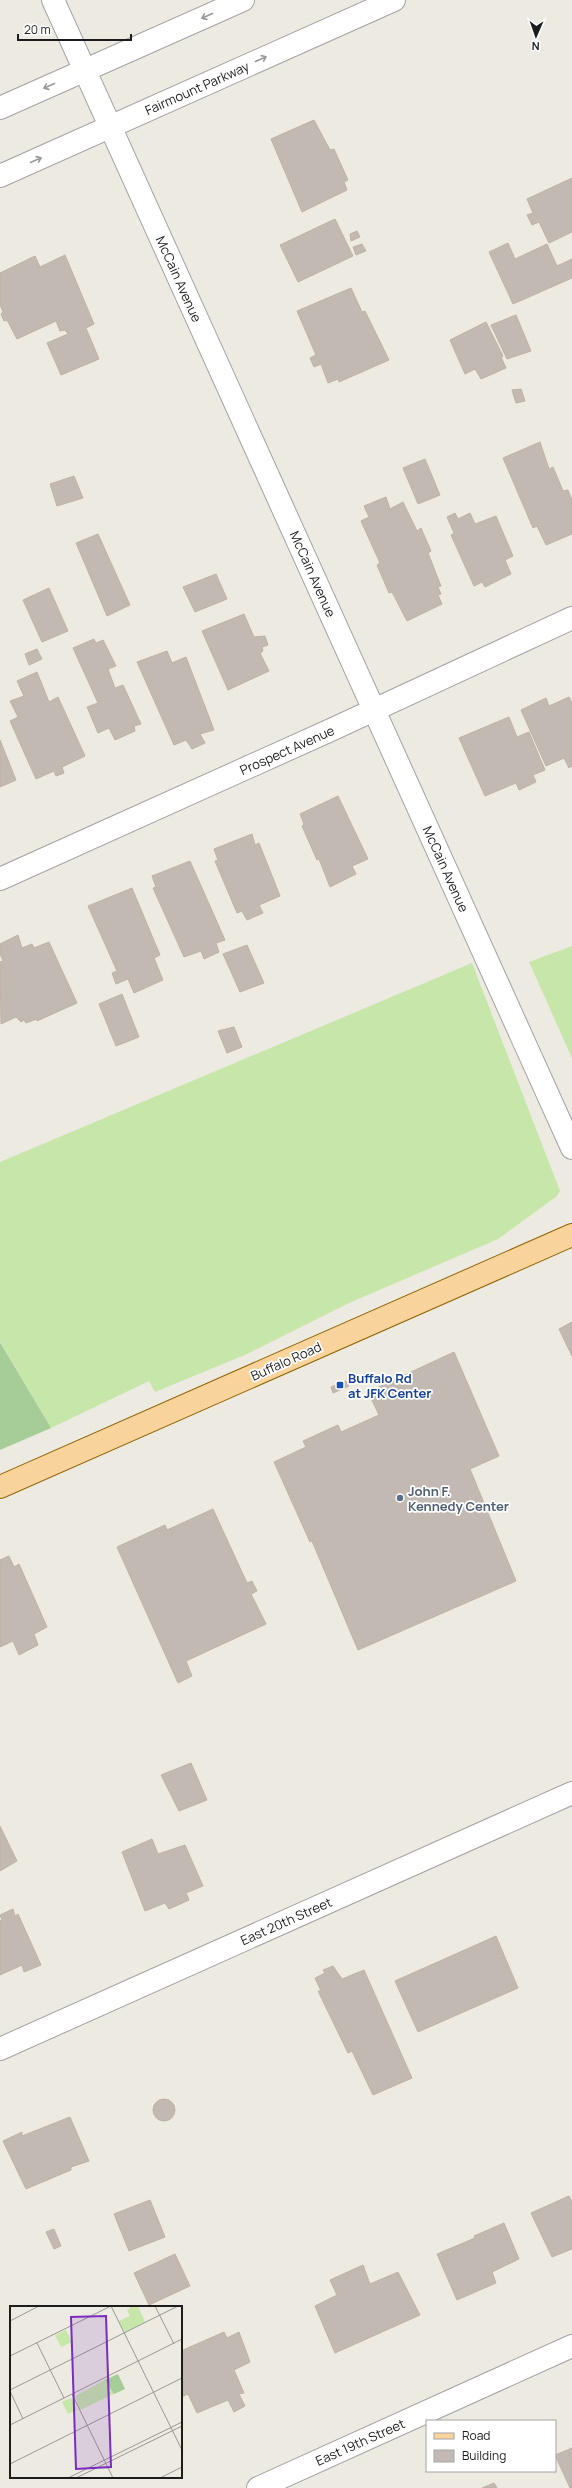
<svg xmlns="http://www.w3.org/2000/svg" width="572" height="2488" font-family="Manrope,sans-serif">
<style>
.grass{fill:#c6e7a9}
.forest{fill:#a6cc98}
.building{fill:#c2bab2;stroke:#bfb1a5}
.lines{fill:none;stroke-linecap:round;stroke-linejoin:round}
.minor-casing{stroke:#a3a3a3;stroke-width:24}
.tertiary-casing{stroke:#a3a3a3;stroke-width:24}
.primary-casing{stroke:#906604;stroke-width:24}
.minor{stroke:#fff;stroke-width:22}
.tertiary{stroke:#fff;stroke-width:22}
.primary{stroke:#f9d39c;stroke-width:22}
.oneway{stroke:#999}
.transit-dot{fill:#1a4fb4;stroke:#fff;stroke-width:1.5}
.service-dot{fill:#5c6f8a;stroke:#fff;stroke-width:1.5}
.labels{text-anchor:middle;stroke-width:3.5;stroke-linejoin:round;paint-order:stroke}
.street-label{font-size:13px;fill:#1c1c1c;stroke:#fff}
.transit-label{font-size:13px;font-weight:bold;fill:#164399;stroke:#fff;text-anchor:start}
.service-label{font-size:13px;font-weight:bold;fill:#4e5e75;stroke:#fff;text-anchor:start}
.inset-road{fill:none;stroke:#999893;stroke-width:1}
.view{fill:#7b2cbf;fill-opacity:0.15;stroke:#7b2cbf;stroke-width:2}
.inset-edge{fill:none;stroke:#1c1c1c;stroke-width:2}
</style>
<rect width="100%" height="100%" fill="#edeae2"/>
<!-- grass -->
<g class="grass">
<polygon points="572,946 572,1058 529,962"/>
<polygon points="472,963 560,1191 557,1196 498,1239 349,1303 247,1354 155,1392 149,1381 51,1428 0,1341 0,1162"/>
</g>
<!-- forest -->
<polygon class="forest" points="0,1342 51,1428 0,1450"/>
<!-- building -->
<g class="building">
<polygon points="314,120 330,150 334,149 348,180 344,182 347,190 302,212 271,139"/>
<polygon points="572,178 572,232 549,243 539,222 532,225 527,215 533,213 527,199"/>
<polygon points="335,219 353,256 298,282 280,245"/>
<polygon points="357,231 360,237 351,241 350,234"/>
<polygon points="508,243 515,259 547,244 557,266 572,259 572,278 513,304 489,252"/>
<polygon points="362,244 366,251 356,255 353,247"/>
<polygon points="65,255 94,324 86,328 99,359 61,375 47,343 68,334 65,330 60,331 56,321 17,339 7,320 4,321 1,314 3,312 0,305 0,273 35,256 40,267"/>
<polygon points="351,288 362,312 365,311 389,360 339,382 338,379 328,383 321,364 314,367 310,358 316,355 297,311"/>
<polygon points="516,315 531,351 507,359 491,325"/>
<polygon points="486,322 503,356 501,357 506,368 481,379 475,369 465,374 450,340"/>
<polygon points="521,389 525,401 516,403 512,390"/>
<polygon points="540,442 549,469 553,467 563,491 568,490 572,500 572,534 546,545 537,526 533,528 503,458"/>
<polygon points="425,459 440,495 418,504 403,468"/>
<polygon points="74,476 83,498 57,506 50,484"/>
<polygon points="386,497 390,509 403,502 417,531 421,528 431,551 428,553 441,586 438,587 441,594 438,595 442,604 407,621 392,592 389,593 377,565 380,563 361,521 369,517 364,506"/>
<polygon points="455,513 458,519 470,513 475,524 496,516 513,556 505,560 511,574 485,587 482,582 474,586 451,535 454,533 447,517"/>
<polygon points="98,534 130,605 107,616 76,543"/>
<polygon points="216,574 227,599 195,612 183,587"/>
<polygon points="49,588 68,631 42,642 23,600"/>
<polygon points="244,614 254,637 265,636 268,645 262,647 263,651 260,653 269,671 228,690 202,631"/>
<polygon points="94,639 96,643 103,640 116,666 108,669 115,688 123,685 141,724 134,726 135,731 115,740 109,728 98,733 87,707 98,703 73,648"/>
<polygon points="37,649 42,659 29,665 25,654"/>
<polygon points="167,651 172,663 186,657 214,730 200,734 205,743 192,749 186,740 174,745 137,662"/>
<polygon points="37,672 49,702 58,697 85,756 62,767 64,773 56,776 54,771 36,779 10,721 18,717 10,701 24,696 17,681"/>
<polygon points="569,697 572,703 572,766 569,768 564,758 546,766 521,710 546,698 549,706"/>
<polygon points="509,717 517,737 529,732 545,770 533,775 536,782 519,790 516,783 485,796 459,738"/>
<polygon points="0,740 16,780 0,787"/>
<polygon points="338,796 368,859 352,866 356,874 330,887 319,859 317,860 302,826 304,824 300,814"/>
<polygon points="252,834 255,845 259,843 280,896 259,905 263,913 247,920 242,911 237,913 215,861 218,860 214,849"/>
<polygon points="190,861 225,940 216,943 219,952 204,959 201,951 184,957 153,888 156,887 152,876"/>
<polygon points="132,888 160,955 154,958 163,980 134,993 128,979 116,984 112,973 117,971 88,906"/>
<polygon points="18,935 22,948 32,944 34,948 49,942 77,1003 37,1021 37,1019 26,1023 24,1020 21,1022 16,1017 1,1024 0,962 3,961 0,954 0,944"/>
<polygon points="247,945 264,983 240,992 223,954"/>
<polygon points="122,994 139,1037 116,1046 99,1004"/>
<polygon points="234,1027 242,1047 227,1053 218,1031"/>
<polygon points="572,1322 572,1356 559,1329"/>
<polygon points="454,1352 499,1456 470,1469 516,1581 358,1650 312,1541 310,1542 274,1462 306,1447 303,1441 338,1425 341,1432 379,1415 368,1392"/>
<polygon points="346,1381 349,1386 333,1393 331,1387"/>
<polygon points="213,1509 247,1583 252,1581 257,1591 251,1594 266,1624 186,1661 192,1676 178,1683 117,1547 165,1525 167,1530"/>
<polygon points="9,1556 14,1567 19,1564 47,1627 34,1634 38,1645 19,1655 13,1641 0,1647 0,1560"/>
<polygon points="191,1763 207,1800 179,1811 161,1775"/>
<polygon points="0,1826 17,1861 0,1871"/>
<polygon points="152,1839 158,1854 185,1845 203,1886 186,1893 189,1900 169,1909 165,1903 145,1911 122,1852"/>
<polygon points="13,1909 15,1916 18,1914 41,1965 24,1972 22,1965 0,1975 0,1921 2,1920 0,1915"/>
<polygon points="496,1936 518,1988 418,2032 395,1981"/>
<polygon points="333,1966 342,1979 364,1970 412,2078 373,2095 352,2051 348,2053 318,1991 321,1991 315,1978 325,1973 323,1970"/>
<circle cx="164" cy="2110" r="11"/>
<polygon points="70,2117 89,2161 71,2167 71,2170 26,2189 3,2141 22,2132 22,2136"/>
<polygon points="569,2196 572,2202 572,2249 552,2257 531,2213"/>
<polygon points="150,2200 165,2237 129,2251 114,2214"/>
<polygon points="504,2223 519,2259 492,2272 496,2283 457,2300 437,2254 475,2238 474,2236"/>
<polygon points="54,2229 61,2246 54,2249 46,2232"/>
<polygon points="175,2254 190,2286 149,2305 134,2273"/>
<polygon points="363,2265 370,2284 398,2272 420,2315 335,2353 315,2306 337,2295 330,2280"/>
<polygon points="224,2332 227,2338 239,2332 250,2362 234,2370 244,2393 239,2394 245,2406 234,2412 228,2400 197,2413 188,2394 181,2397 181,2351"/>
<polygon points="572,2448 572,2488 570,2488 555,2455"/>
<polygon points="494,2483 497,2488 482,2488"/>
</g>
<g class="lines">
<!-- minor casing -->
<g class="minor-casing">
<g id="minor">
<polyline points="53,0 572,1148"/>
<polyline points="0,879 333,729 572,618"/>
<polyline points="0,2049 572,1793"/>
<polyline points="258,2488 572,2346"/>
</g>
</g>
<!-- tertiary casing -->
<g class="tertiary-casing">
<g id="tertiary">
<polyline points="0,108 243,0"/>
<polyline points="0,176 394,0"/>
</g>
</g>
<!-- primary casing -->
<g class="primary-casing">
<polyline id="primary" points="0,1487 572,1235"/>
</g>
<!-- minor -->
<use href="#minor" class="minor"/>
<!-- tertiary -->
<use href="#tertiary" class="tertiary"/>
<!-- primary -->
<use href="#primary" class="primary"/>
</g>
<!-- one-way arrows -->
<defs><path id="oneway-shaft" d="M-6 0H5M1.5-3L5.5 0L1.5 3" fill="none" stroke-width="1.6" stroke-linecap="round" stroke-linejoin="round"/></defs>
<g class="oneway">
<use href="#oneway-shaft" transform="translate(207 16) rotate(156)"/>
<use href="#oneway-shaft" transform="translate(261 59) rotate(-24)"/>
<use href="#oneway-shaft" transform="translate(49 86) rotate(156)"/>
<use href="#oneway-shaft" transform="translate(36 160) rotate(-24)"/>
</g>
<!-- markers -->
<rect class="transit-dot" x="336" y="1381" width="8" height="8" rx="2"/>
<circle class="service-dot" cx="400" cy="1498" r="4"/>
<g class="labels">
<!-- street labels -->
<g class="street-label">
<text transform="translate(197 88) rotate(-24)" y="5">Fairmount Parkway</text>
<text transform="translate(179 279) rotate(66)" y="5">McCain Avenue</text>
<text transform="translate(313 574) rotate(66)" y="5">McCain Avenue</text>
<text transform="translate(287 750) rotate(-24)" y="5">Prospect Avenue</text>
<text transform="translate(446 869) rotate(66)" y="5">McCain Avenue</text>
<text transform="translate(286 1361) rotate(-24)" y="5">Buffalo Road</text>
<text transform="translate(286 1921) rotate(-24)" y="5">East 20th Street</text>
<text transform="translate(360 2442) rotate(-24)" y="5">East 19th Street</text>
</g>
<!-- transit labels -->
<g class="transit-label">
<text x="348" y="1383">Buffalo Rd<tspan x="348" dy="15">at JFK Center</tspan></text>
</g>
<!-- service labels -->
<g class="service-label">
<text x="408" y="1496">John F.<tspan x="408" dy="15">Kennedy Center</tspan></text>
</g>
</g>
<!-- overview -->
<g transform="translate(10 2306)">
<rect width="172" height="172" fill="#edeae2"/>
<path d="M119,0h9l7,16 -20,10 -6,-11 11,-5 -3,-6 3,-1zM56,24l6,12 -11,5 -6,-12zM95,74l9,14 -34,16 -5,-14zM61,92l6,12 -9,4 -6,-12z" fill="#c6e7a9"/>
<path d="M108,68l7,15 -11,5 -9,-14z" fill="#a6cc98"/>
<path class="inset-road" d="M145,0l19,38M0,15l29,-15M27,37l27,55M0,50l101,-50 71,144M0,84l168,-84M0,85l13,28M62,88l41,84M0,119l172,-86M0,158l172,-86M58,172l114,-56M66,172l106,-52M150,172l22,-11"/>
<path class="view" d="M96,10l5,151 -35,2 -5,-152z"/>
<rect width="172" height="172" class="inset-edge"/>
</g>
<!-- legend -->
<rect x="426" y="2420" width="130" height="52" fill="#ffffff" stroke="#a4a4a4"/>
<rect x="434" y="2433" width="20" height="6" fill="#f9d39c" stroke="#a4a4a4"/>
<text x="462" y="2440" font-size="12" fill="#1c1c1c">Road</text>
<rect x="434" y="2450" width="20" height="12" fill="#c2bab2" stroke="#a4a4a4"/>
<text x="462" y="2460" font-size="12" fill="#1c1c1c">Building</text>
<!-- north arrow -->
<g transform="translate(536 36) rotate(182)" stroke="#ffffff" stroke-width="3" paint-order="stroke">
<path d="M0-3L7 15L0 10L-7 15Z" fill="#1c1c1c"/>
<text y="-6" font-size="11" font-weight="bold" text-anchor="middle" fill="#1c1c1c">N</text>
</g>
<!-- scale -->
<path d="M18 34v6h113v-6" fill="none" stroke="#1c1c1c" stroke-width="2"/>
<text x="24" y="34" font-size="12" fill="#1c1c1c" stroke="#ffffff" stroke-width="3" paint-order="stroke">20 m</text>
</svg>
